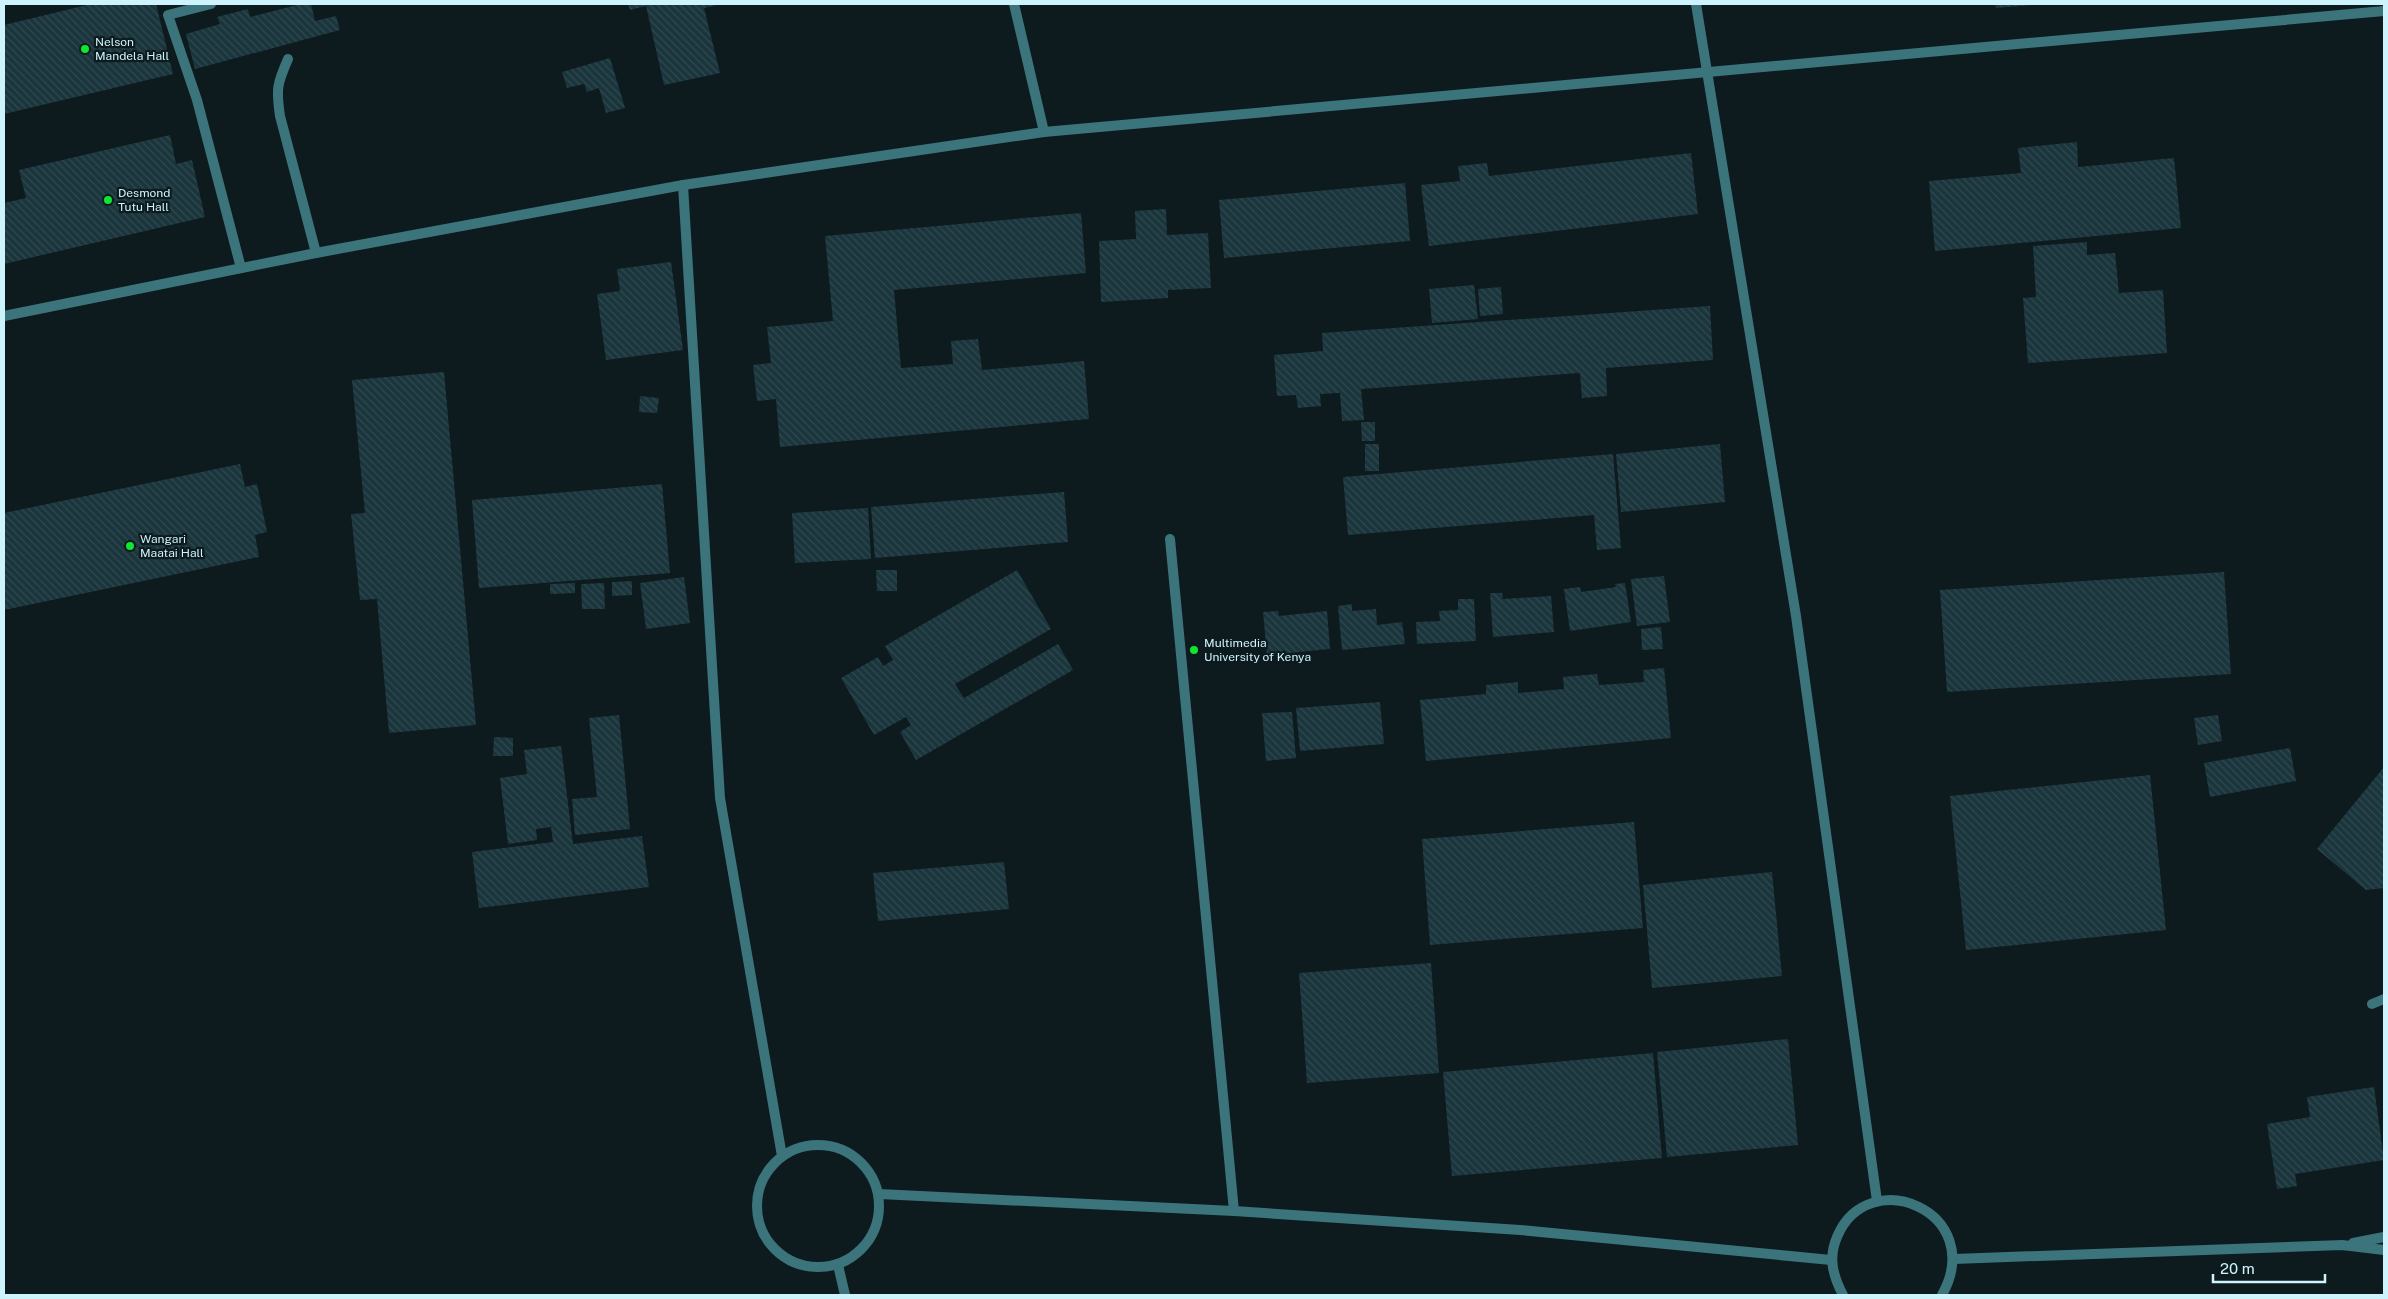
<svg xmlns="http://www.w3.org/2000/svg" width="2388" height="1299" font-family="'Public Sans',sans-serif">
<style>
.building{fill:url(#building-back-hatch)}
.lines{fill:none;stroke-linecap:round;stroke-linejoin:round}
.lane{stroke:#3b747a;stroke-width:10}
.poi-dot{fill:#0fe62f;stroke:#0d1a1e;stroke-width:2}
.labels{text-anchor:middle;stroke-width:4.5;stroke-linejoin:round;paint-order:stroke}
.poi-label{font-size:12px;fill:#cdf4fc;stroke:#0d1a1e;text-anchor:start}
</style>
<defs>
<pattern id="building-back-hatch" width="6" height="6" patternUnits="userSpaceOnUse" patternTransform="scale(1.25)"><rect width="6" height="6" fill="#1b353d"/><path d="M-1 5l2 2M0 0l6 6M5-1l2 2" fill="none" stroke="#304950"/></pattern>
</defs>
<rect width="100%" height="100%" fill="#0d1a1e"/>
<!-- building -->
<g class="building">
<polygon points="91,4 156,4 173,74 4,114 4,25"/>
<polygon points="301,4 311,4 315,21 336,16 340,30 195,69 186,34 220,24 217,17 248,9 250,17"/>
<polygon points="628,4 721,4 704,8 720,73 664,85 646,6 630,10"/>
<polygon points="1995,4 2032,4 2032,5 1996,8"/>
<polygon points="610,58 625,108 606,113 599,88 587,92 584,84 567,88 562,72"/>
<polygon points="170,135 176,164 192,160 205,217 4,264 4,203 26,198 19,170"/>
<polygon points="2077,142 2078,167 2174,158 2181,228 1935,251 1929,181 2021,173 2018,148"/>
<polygon points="1691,153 1698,214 1429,246 1421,185 1460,181 1458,166 1487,163 1489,176"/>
<polygon points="1405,183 1410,241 1224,258 1219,200"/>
<polygon points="1166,209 1167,235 1208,233 1211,288 1168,290 1168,298 1101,302 1099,241 1136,239 1135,211"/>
<polygon points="1081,213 1086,273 894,290 901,368 953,364 951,341 978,339 982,370 1084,361 1089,419 780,447 776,399 757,401 753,365 771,363 767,327 833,321 825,236"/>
<polygon points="2087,242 2087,255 2115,253 2119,293 2163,290 2167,353 2028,363 2023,298 2036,297 2033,246"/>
<polygon points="671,262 683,350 606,360 597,294 620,291 617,269"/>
<polygon points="1474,285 1478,319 1432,323 1429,289"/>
<polygon points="1501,287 1503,314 1480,316 1478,289"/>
<polygon points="1710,306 1713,360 1606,368 1607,396 1582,398 1580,373 1361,389 1364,420 1342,421 1340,393 1320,394 1321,406 1298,408 1296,395 1277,396 1274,355 1323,351 1322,333"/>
<polygon points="444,372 476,725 389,733 377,599 360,600 351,514 365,513 352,380"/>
<polygon points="640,396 659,398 657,413 639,412"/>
<polygon points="1361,422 1375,422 1375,441 1362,441"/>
<rect x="1365" y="444" width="14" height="27"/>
<polygon points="1720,444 1725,502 1621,512 1616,454"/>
<polygon points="1613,454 1621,548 1597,550 1594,515 1348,535 1343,477"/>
<polygon points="240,464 245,487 257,484 267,532 255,535 259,557 4,610 4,513"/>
<polygon points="662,484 670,573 479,588 472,500"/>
<polygon points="1064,492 1068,542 875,558 871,507"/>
<polygon points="868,508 871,559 795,563 792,513"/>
<polygon points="876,570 897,570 897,591 877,591"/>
<polygon points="1017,570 1051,629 955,684 964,698 1058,644 1073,670 916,760 900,732 911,725 906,717 874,735 841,678 878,657 883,666 893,660 885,646"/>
<polygon points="2224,572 2231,674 1947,692 1940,590"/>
<polygon points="1664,576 1670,622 1637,626 1631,579"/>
<polygon points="684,577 690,623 646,629 640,583"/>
<polygon points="632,581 632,595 612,596 612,582"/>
<polygon points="575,583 575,593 550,594 550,584"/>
<polygon points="604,583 605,609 582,609 581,584"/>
<polygon points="1625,583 1631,622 1570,631 1564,589 1580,587 1581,592 1616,587 1615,584"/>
<polygon points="1490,593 1502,593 1503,599 1551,596 1554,632 1493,637"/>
<polygon points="1458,599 1474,599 1476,641 1417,644 1416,622 1440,621 1439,611 1458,610"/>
<polygon points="1352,604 1352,611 1376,609 1377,625 1402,622 1405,644 1342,650 1338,606"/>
<polygon points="1278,611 1279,616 1327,611 1330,649 1267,655 1263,612"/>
<polygon points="1661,627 1663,649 1642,650 1641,629"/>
<polygon points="1664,668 1671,738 1426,761 1420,700 1486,694 1486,685 1518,682 1518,693 1564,689 1563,677 1597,674 1599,685 1644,682 1643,670"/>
<polygon points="1380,702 1384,744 1300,751 1296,708"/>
<polygon points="1292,712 1296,758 1266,761 1262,713"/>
<polygon points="619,715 630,829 575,835 572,799 597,797 589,718"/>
<polygon points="2218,715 2222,741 2198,745 2194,718"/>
<polygon points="494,737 513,738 513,756 493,756"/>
<polygon points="561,746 573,844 642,836 649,887 479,908 472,852 553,842 551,827 536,829 537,840 508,844 500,778 527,774 524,750"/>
<polygon points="2290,748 2296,781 2210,797 2204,763"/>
<polygon points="2384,767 2384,888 2366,890 2317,849"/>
<polygon points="2150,775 2166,930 1966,950 1950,796"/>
<polygon points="1634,822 1643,928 1430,945 1422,839"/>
<polygon points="1004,862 1009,909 878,921 873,873"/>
<polygon points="1772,872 1782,976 1652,988 1643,885"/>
<polygon points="1431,963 1439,1073 1307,1083 1299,973"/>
<polygon points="1788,1039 1798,1145 1667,1157 1657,1052"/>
<polygon points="1653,1053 1662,1158 1452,1176 1443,1072"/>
<polygon points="2374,1087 2384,1160 2295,1174 2297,1186 2277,1189 2267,1124 2310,1117 2307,1097"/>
</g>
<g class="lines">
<!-- lane -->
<g class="lane">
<polyline points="211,4 168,15 197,100 241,268"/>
<polyline points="1014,4 1044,132"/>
<polyline points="1696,4 1796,616 1877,1201"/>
<path d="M288,59c-11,25 -12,30 -8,57l36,137"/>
<polyline points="683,185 720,798 782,1156"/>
<polyline points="4,316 316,253 683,185 1044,132 2384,11"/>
<polyline points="1170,539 1234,1211"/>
<polyline points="2372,1004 2384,999"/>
<circle cx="818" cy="1206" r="61"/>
<polyline points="879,1194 1234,1211 1520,1230 1831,1260"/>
<polyline points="2353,1243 2384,1237"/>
<polyline points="1954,1259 2342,1245 2384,1250"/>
<polyline points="838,1265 845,1295"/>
<path d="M1843,1295c-10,-19 -15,-37 -6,-58 31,-75 151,-25 105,58"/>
</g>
</g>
<!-- markers -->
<g class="poi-dot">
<circle cx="85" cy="49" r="5"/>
<circle cx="108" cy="200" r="5"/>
<circle cx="130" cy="546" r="5"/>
<circle cx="1194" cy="650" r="5"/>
</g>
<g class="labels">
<!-- poi labels -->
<g class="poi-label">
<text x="95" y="46">Nelson<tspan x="95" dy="14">Mandela Hall</tspan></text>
<text x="118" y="197">Desmond<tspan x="118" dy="14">Tutu Hall</tspan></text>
<text x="140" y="543">Wangari<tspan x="140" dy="14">Maatai Hall</tspan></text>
<text x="1204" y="647">Multimedia<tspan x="1204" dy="14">University of Kenya</tspan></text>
</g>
</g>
<!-- border -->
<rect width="2388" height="1299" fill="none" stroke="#cdf4fc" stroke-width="10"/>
<!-- scale -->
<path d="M2213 1274v8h112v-8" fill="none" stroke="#cdf4fc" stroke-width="2.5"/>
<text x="2220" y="1274" font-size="15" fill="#cdf4fc" stroke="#0d1a1e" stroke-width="4" paint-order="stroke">20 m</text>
</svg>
